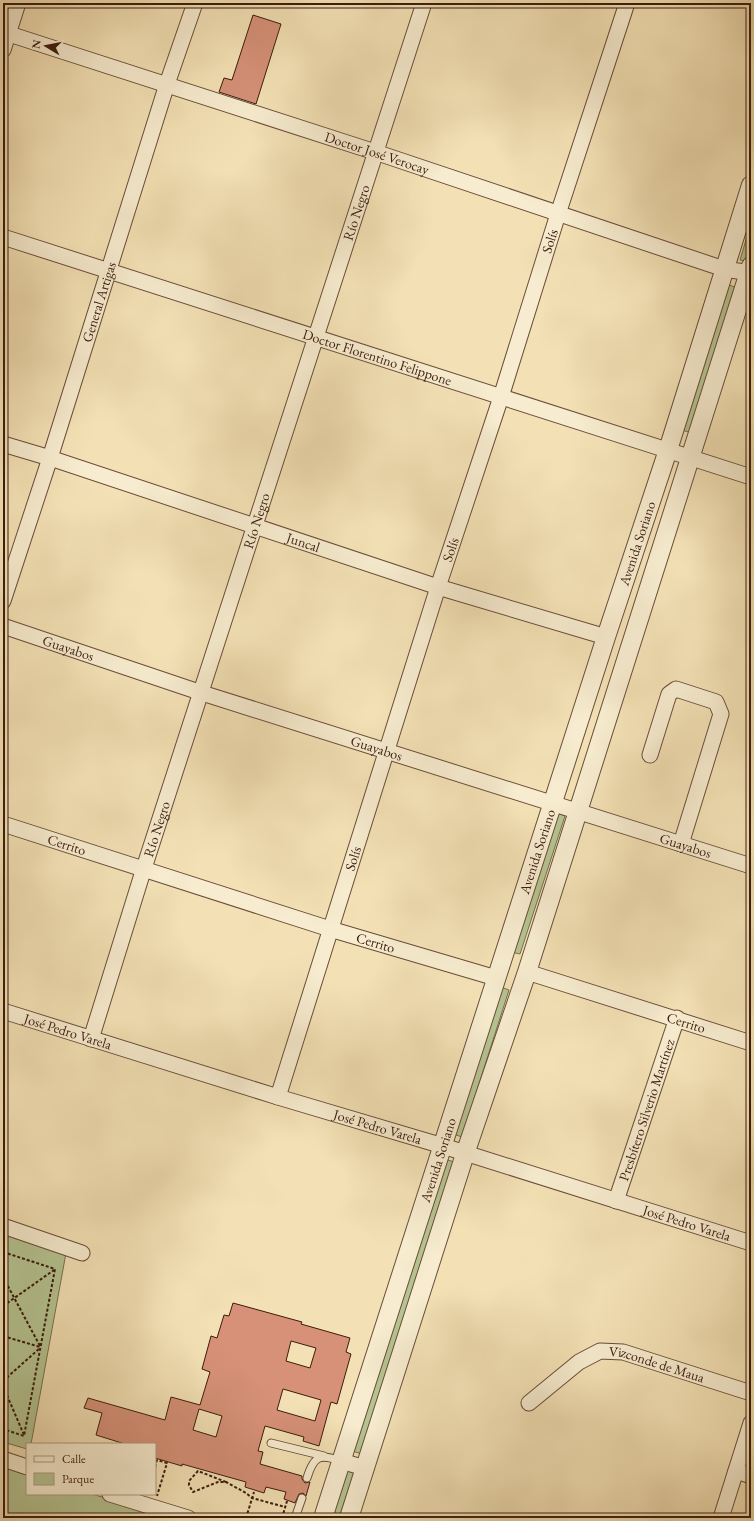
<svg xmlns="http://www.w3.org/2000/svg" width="754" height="1521" font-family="'EB Garamond',serif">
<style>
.green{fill:#b5c492;stroke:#787050}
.building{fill:#d69178;stroke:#3b1c0e;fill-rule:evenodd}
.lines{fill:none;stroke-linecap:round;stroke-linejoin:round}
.service-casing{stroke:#694d38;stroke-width:9}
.minor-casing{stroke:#694d38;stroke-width:17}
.tertiary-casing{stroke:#694d38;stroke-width:20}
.path{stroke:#3b1c0e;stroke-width:2;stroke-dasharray:3 2;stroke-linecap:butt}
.service{stroke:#f7eccf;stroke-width:7}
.minor{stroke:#f7eccf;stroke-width:15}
.tertiary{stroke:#f7eccf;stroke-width:18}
.labels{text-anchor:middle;stroke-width:3.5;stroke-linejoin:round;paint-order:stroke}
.street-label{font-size:14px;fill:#3b1c0e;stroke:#f7eccf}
</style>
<rect width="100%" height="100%" fill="#f3e1b5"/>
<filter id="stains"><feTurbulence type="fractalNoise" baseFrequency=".005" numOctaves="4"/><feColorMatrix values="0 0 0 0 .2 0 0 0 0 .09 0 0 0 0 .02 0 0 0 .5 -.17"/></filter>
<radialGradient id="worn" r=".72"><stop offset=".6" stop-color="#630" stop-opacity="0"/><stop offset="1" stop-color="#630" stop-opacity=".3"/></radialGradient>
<!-- green -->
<g class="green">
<polygon points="751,223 751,251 748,262 740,260"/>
<polygon points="726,284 735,287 689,432 681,430"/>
<polygon points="557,813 565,816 520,954 511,952"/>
<polygon points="501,987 509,990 462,1137 453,1134"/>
<polygon points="445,1159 454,1162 362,1454 352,1451"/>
<polygon points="3,1232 66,1253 31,1444 27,1444 27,1449 3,1442"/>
<polygon points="348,1464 356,1467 339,1518 329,1518"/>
<polygon points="3,1467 27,1474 27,1494 92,1494 172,1518 3,1518"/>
</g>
<!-- building -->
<g class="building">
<polygon points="253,15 281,24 256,104 219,92 224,78 232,80"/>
<path d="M233,1303l69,19 -1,2 49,14 -4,14 5,2 -14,50 -6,-2 -12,44 -16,-5 1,-4 -39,-11 -7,25 5,1 -3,12 42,12v3l3,4 5,-1 -4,14 -3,-3 -4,1 -4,9 -11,-4 2,-7 -20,-5 -2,6 -19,-6 1,-5 -64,-18v2l-27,-8v-14h-30l-29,-9 6,-22 -18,-5 4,-10 77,22 6,-23 29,8 10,-33 -8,-3 9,-33 6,2 7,-23 5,1zM291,1341l25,7 -6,20 -24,-7zM283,1389l38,11 -6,21 -38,-11zM199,1409l23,7 -6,21 -23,-7z"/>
</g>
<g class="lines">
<!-- service casing -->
<g class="service-casing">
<g id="service">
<polyline points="271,1443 324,1456"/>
<path d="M307,1478c7,-23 13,-24 34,-17"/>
<polyline points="295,1518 302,1498"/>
</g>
</g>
<!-- minor casing -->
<g class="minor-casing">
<g id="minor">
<path id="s1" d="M3,32l372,120 349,117 27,4"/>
<polyline points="3,50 18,3"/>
<path id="s2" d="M3,237l748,240"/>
<path id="s3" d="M3,444l47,14 388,129 168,50"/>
<path id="s4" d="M3,601l47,-143 117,-374 28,-81"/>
<path id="s5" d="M3,626l199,67 549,173"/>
<polyline points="650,755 669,694 676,689 716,702 721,714 681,844"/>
<path id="s6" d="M3,824l327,105 166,49"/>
<path id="s7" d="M527,972l224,71"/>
<path id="s8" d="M3,1011l275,86 165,49 308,97"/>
<path id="s9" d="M91,1039l53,-171 280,-865"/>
<path id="s10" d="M278,1097l160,-510 63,-190 57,-183 69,-211"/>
<path id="s11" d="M616,1201l61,-183"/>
<polyline points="3,1226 82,1253"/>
<path id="s12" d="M529,1403l50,-41 21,-11 23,1 128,41"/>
<polyline points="3,1459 27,1467"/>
<polyline points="341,1461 365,1468"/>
<polyline points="736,1471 751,1476"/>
<polyline points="110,1494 188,1518"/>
<polyline points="721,1518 751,1423"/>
</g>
</g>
<!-- tertiary casing -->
<g class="tertiary-casing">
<g id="tertiary">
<path id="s13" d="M323,1518l283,-881 62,-187 83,-265"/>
<polyline points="349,1518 465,1154 527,972 751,266"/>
</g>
</g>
<!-- path -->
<g class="path">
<polyline points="3,1252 55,1269 24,1436 3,1429"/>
<polyline points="3,1277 40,1346"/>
<polyline points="3,1306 54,1270"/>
<polyline points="3,1336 40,1347"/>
<polyline points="3,1381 40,1348"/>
<polyline points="3,1386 24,1435"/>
<polyline points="155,1467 157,1460 167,1463 157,1496"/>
<polyline points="226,1482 198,1471 189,1481 189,1485 193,1492 218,1482 226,1482 246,1493 252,1498 285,1507"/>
<polyline points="246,1518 254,1492"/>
<polyline points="282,1518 287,1501"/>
</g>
<!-- service -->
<use href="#service" class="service"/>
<!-- minor -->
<use href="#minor" class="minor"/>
<!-- tertiary -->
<use href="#tertiary" class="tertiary"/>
</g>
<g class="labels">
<!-- street labels -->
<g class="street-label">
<text dy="5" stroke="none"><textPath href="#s1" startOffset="393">Doctor José Verocay</textPath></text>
<text dy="5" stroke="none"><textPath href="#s9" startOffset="868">Río Negro</textPath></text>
<text dy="5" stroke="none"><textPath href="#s10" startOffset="898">Solís</textPath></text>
<text dy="5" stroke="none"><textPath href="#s4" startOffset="314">General Artigas</textPath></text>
<text dy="5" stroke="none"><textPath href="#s2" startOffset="393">Doctor Florentino Felippone</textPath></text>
<text dy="5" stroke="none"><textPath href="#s9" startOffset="544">Río Negro</textPath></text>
<text dy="5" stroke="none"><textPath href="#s3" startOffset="316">Juncal</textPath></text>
<text dy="5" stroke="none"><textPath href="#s13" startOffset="1024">Avenida Soriano</textPath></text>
<text dy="5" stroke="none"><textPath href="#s10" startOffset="574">Solís</textPath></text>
<text dy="5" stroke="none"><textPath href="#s5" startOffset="69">Guayabos</textPath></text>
<text dy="5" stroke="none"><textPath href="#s5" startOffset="393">Guayabos</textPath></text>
<text dy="5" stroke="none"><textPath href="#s9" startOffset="220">Río Negro</textPath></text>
<text dy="5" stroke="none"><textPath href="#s6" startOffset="67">Cerrito</textPath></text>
<text dy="5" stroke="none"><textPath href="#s5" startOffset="717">Guayabos</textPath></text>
<text dy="5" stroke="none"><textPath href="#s13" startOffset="700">Avenida Soriano</textPath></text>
<text dy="5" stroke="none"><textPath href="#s10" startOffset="250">Solís</textPath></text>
<text dy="5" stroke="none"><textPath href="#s6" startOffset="391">Cerrito</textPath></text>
<text dy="5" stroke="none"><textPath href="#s7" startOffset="167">Cerrito</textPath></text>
<text dy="5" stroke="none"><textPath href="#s8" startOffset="68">José Pedro Varela</textPath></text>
<text dy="5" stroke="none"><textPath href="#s11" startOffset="96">Presbítero Silverio Martínez</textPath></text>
<text dy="5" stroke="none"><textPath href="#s8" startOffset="392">José Pedro Varela</textPath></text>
<text dy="5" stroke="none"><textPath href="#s13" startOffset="376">Avenida Soriano</textPath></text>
<text dy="5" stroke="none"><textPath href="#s8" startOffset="716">José Pedro Varela</textPath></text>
<text dy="5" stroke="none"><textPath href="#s12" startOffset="147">Vizconde de Maua</textPath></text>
</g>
</g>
<!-- margin -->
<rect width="754" height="1521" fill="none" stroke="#f3e1b5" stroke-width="16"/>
<rect x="4" y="4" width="746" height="1513" fill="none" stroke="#3b1c0e" stroke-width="2"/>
<rect x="8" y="8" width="738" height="1505" fill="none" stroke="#3b1c0e"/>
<!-- legend -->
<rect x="26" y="1443" width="130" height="52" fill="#f7eccf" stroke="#ac9982"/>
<rect x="34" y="1456" width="20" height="6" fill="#f7eccf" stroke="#ac9982"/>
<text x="62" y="1463" font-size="12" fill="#3b1c0e">Calle</text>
<rect x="34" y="1473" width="20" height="12" fill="#b5c492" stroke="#ac9982"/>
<text x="62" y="1483" font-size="12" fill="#3b1c0e">Parque</text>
<!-- north arrow -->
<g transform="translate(46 46) rotate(280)" stroke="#f7eccf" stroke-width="3" paint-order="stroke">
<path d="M0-3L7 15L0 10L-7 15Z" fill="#3b1c0e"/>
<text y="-6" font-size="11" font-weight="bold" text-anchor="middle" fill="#3b1c0e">N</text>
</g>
<rect width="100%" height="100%" filter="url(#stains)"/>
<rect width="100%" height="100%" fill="url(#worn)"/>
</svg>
